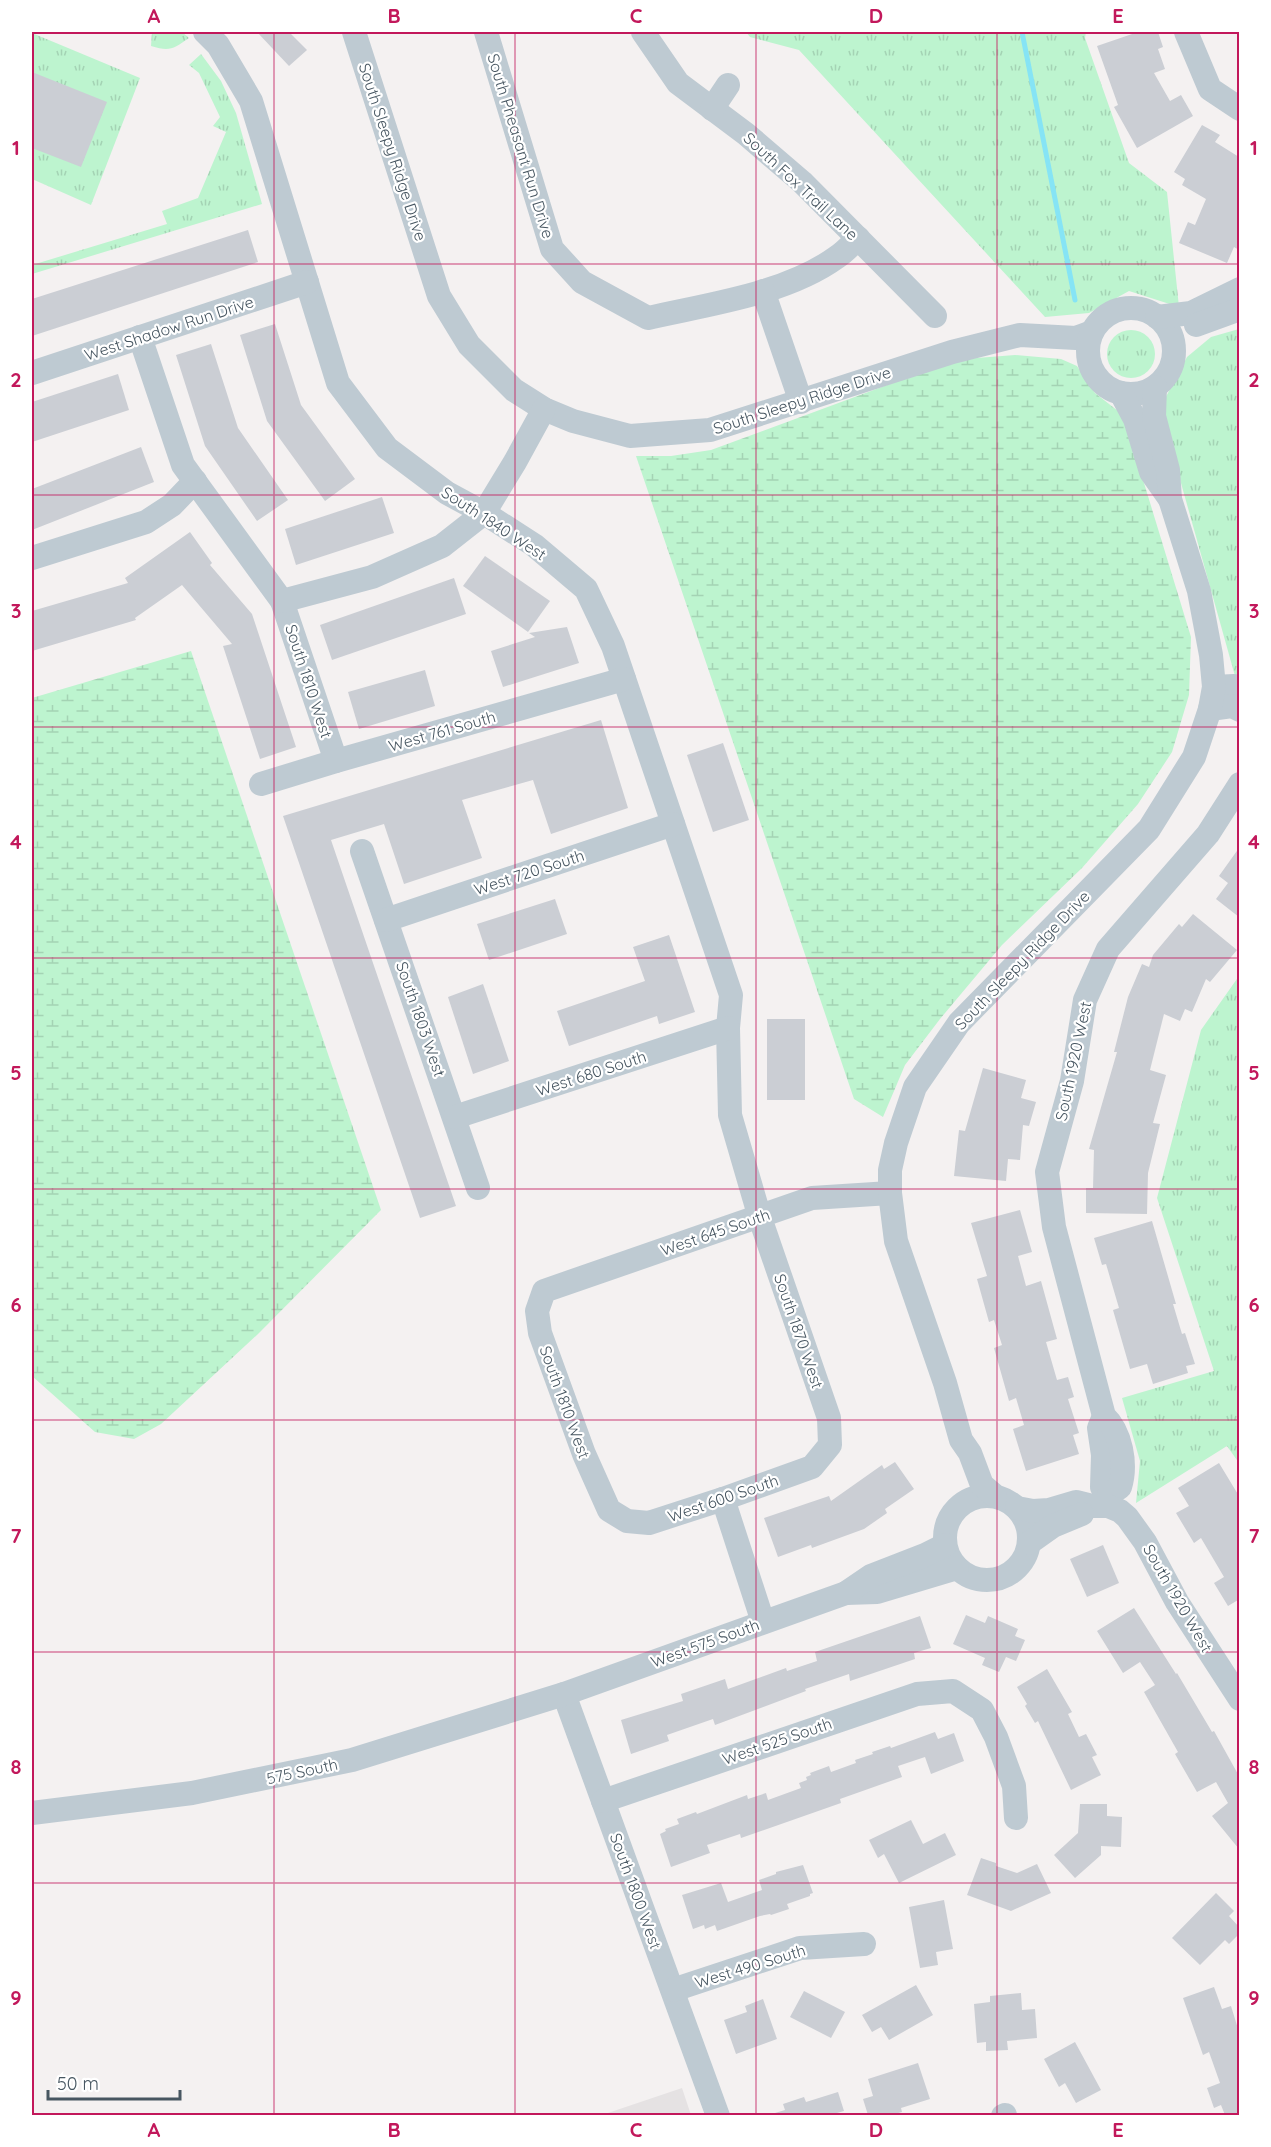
<svg xmlns="http://www.w3.org/2000/svg" width="1271" height="2147" font-family="Quicksand,sans-serif">
<style>
.education{fill:#e5e2e3}
.grass{fill:url(#grass-tufts)}
.wetland{fill:url(#wetland-marsh)}
.lines{fill:none;stroke-linecap:round;stroke-linejoin:round}
.stream{stroke:#86e4f5;stroke-width:5}
.building{fill:#cbced4}
.minor{stroke:#becad2;stroke-width:24}
.grid{fill:none;stroke:#c2185b;stroke-width:1.5;stroke-opacity:0.55}
.labels{text-anchor:middle;stroke-width:4.5;stroke-linejoin:round;paint-order:stroke}
.street-label{font-size:16px;fill:#475661;stroke:#fff}
.neatline{fill:none;stroke:#c2185b;stroke-width:2}
.grid-label{font-size:20px;text-anchor:middle;font-weight:bold;fill:#c2185b}
</style>
<defs>
<pattern id="grass-tufts" width="24" height="20" patternUnits="userSpaceOnUse" patternTransform="scale(1.5)"><rect width="24" height="20" fill="#bdf4cf"/><path d="M3 7l-1-3M5 7V3M7 7l1-3M15 17l-1-3M17 17v-4M19 17l1-3" fill="none" stroke="#a4d3b4"/></pattern>
<pattern id="wetland-marsh" width="20" height="14" patternUnits="userSpaceOnUse" patternTransform="scale(1.5)"><rect width="20" height="14" fill="#bdf4cf"/><path d="M1 5h8M5 5V1M11 12h8M15 12V8" fill="none" stroke="#a4d3b4"/></pattern>
</defs>
<rect width="100%" height="100%" fill="#f4f1f1"/>
<!-- education -->
<polygon class="education" points="682,2088 691,2115 602,2115"/>
<!-- grass -->
<g class="grass">
<path d="M152,32h30l7,6c-16,11 -19,14 -38,8z"/>
<polygon points="746,32 1086,32 1085,38 1129,163 1167,192 1179,307 1129,291 1089,313 1045,317 799,50 750,37"/>
<polygon points="32,33 140,78 91,205 32,179"/>
<polygon points="201,54 221,81 236,113 262,204 32,274 32,265 167,224 162,211 198,198 226,132 213,126 220,117 199,73 189,65"/>
<polygon points="1239,329 1239,678 1235,676 1160,408 1187,357 1211,337"/>
<circle cx="1131" cy="354" r="24"/>
<polygon points="1239,976 1239,1463 1227,1446 1136,1503 1140,1461 1122,1398 1214,1371 1157,1198 1201,1030"/>
</g>
<!-- wetland -->
<g class="wetland">
<polygon points="1015,355 1061,359 1077,366 1095,393 1118,411 1126,424 1191,637 1189,695 1172,752 1138,804 1082,868 1002,945 940,1019 905,1065 883,1117 854,1099 636,456 671,456 711,450 898,381 964,359"/>
<polygon points="191,651 381,1210 258,1334 161,1424 134,1439 95,1432 32,1376 32,698"/>
</g>
<g class="lines">
<!-- stream -->
<polyline class="stream" points="1022,32 1075,300"/>
</g>
<!-- building -->
<g class="building">
<polygon points="257,32 289,32 307,50 289,66"/>
<polygon points="1138,32 1158,32 1163,47 1158,49 1165,69 1154,73 1170,101 1181,95 1193,116 1137,148 1114,107 1118,105 1097,46"/>
<polygon points="32,72 107,102 81,167 32,148"/>
<polygon points="1202,125 1220,135 1215,142 1239,157 1239,250 1234,247 1227,263 1179,243 1188,222 1195,225 1206,199 1182,185 1185,179 1174,172"/>
<polygon points="248,230 258,262 32,336 32,299"/>
<polygon points="275,324 301,405 355,479 325,501 267,421 240,335"/>
<polygon points="211,344 238,428 288,500 257,521 205,446 176,355"/>
<polygon points="118,374 129,410 32,442 32,402"/>
<polygon points="141,447 154,482 32,530 32,489"/>
<polygon points="382,497 394,533 296,565 285,529"/>
<polygon points="190,532 212,563 210,565 252,614 296,747 260,759 223,646 232,644 182,585 135,618 136,620 32,651 32,611 128,583 125,578"/>
<polygon points="485,556 550,601 528,632 463,586"/>
<polygon points="454,578 466,614 332,660 320,625"/>
<polygon points="567,627 579,663 503,687 491,651 535,637 529,633"/>
<polygon points="425,670 435,706 359,729 348,692"/>
<polygon points="601,720 628,808 551,834 533,780 462,800 482,858 404,884 384,824 331,840 456,1206 420,1218 283,816"/>
<polygon points="723,743 749,820 713,832 687,755"/>
<polygon points="1239,848 1239,917 1216,899 1228,883 1219,876"/>
<polygon points="555,899 567,934 489,960 477,924"/>
<polygon points="1193,914 1237,950 1210,982 1206,979 1192,1012 1185,1009 1180,1021 1164,1014 1150,1070 1166,1075 1153,1123 1160,1124 1148,1173 1147,1214 1086,1213 1086,1188 1093,1188 1094,1150 1089,1149 1117,1052 1114,1052 1128,997 1142,964 1149,967 1153,955 1179,924 1182,927"/>
<polygon points="669,935 695,1012 659,1024 657,1016 569,1046 557,1011 645,981 633,947"/>
<polygon points="483,984 509,1061 473,1074 448,997"/>
<rect x="767" y="1019" width="38" height="81"/>
<polygon points="983,1068 1026,1080 1021,1098 1036,1102 1029,1126 1023,1125 1020,1160 1008,1159 1006,1181 954,1176 959,1130 965,1131"/>
<polygon points="1020,1210 1032,1252 1018,1256 1026,1286 1041,1281 1057,1339 1046,1342 1057,1380 1068,1377 1074,1397 1068,1399 1079,1433 1073,1435 1079,1454 1026,1471 1013,1429 1024,1425 1016,1398 1009,1401 994,1348 1002,1345 994,1320 989,1322 977,1279 987,1276 971,1223"/>
<polygon points="1152,1221 1176,1304 1173,1304 1182,1334 1185,1333 1195,1364 1186,1366 1188,1373 1153,1384 1147,1364 1130,1369 1113,1310 1119,1308 1106,1264 1102,1265 1094,1238"/>
<polygon points="895,1462 914,1489 885,1509 887,1513 864,1529 812,1548 811,1545 778,1557 764,1518 829,1496 831,1501 882,1465 884,1469"/>
<polygon points="1219,1463 1239,1496 1239,1602 1238,1600 1228,1606 1214,1583 1224,1577 1201,1538 1194,1543 1176,1513 1189,1506 1178,1488"/>
<polygon points="1103,1545 1119,1583 1087,1597 1070,1559"/>
<polygon points="1134,1608 1176,1674 1177,1673 1212,1732 1214,1731 1239,1776 1239,1849 1212,1816 1228,1803 1216,1782 1197,1792 1175,1754 1178,1752 1144,1692 1155,1685 1140,1662 1123,1673 1097,1631"/>
<polygon points="966,1615 985,1623 988,1616 1018,1629 1015,1636 1025,1640 1016,1661 1006,1657 999,1672 982,1665 985,1658 953,1644"/>
<polygon points="920,1616 931,1648 914,1653 915,1659 850,1681 849,1674 805,1689 806,1691 715,1725 713,1719 667,1735 669,1741 631,1754 621,1720 683,1701 681,1694 725,1679 728,1689 786,1668 787,1671 817,1661 815,1652"/>
<polygon points="1047,1669 1072,1712 1068,1714 1079,1737 1086,1734 1097,1755 1092,1757 1101,1775 1071,1790 1038,1721 1035,1723 1025,1706 1027,1704 1017,1687"/>
<polygon points="935,1732 938,1739 954,1733 964,1761 931,1774 925,1757 898,1766 902,1777 840,1799 841,1803 741,1838 740,1834 707,1845 710,1853 671,1867 660,1834 666,1831 665,1829 679,1824 677,1819 696,1812 697,1814 747,1795 748,1799 766,1793 768,1800 801,1788 799,1783 807,1780 806,1777 811,1775 810,1773 829,1766 831,1772 856,1763 855,1760 873,1754 872,1752 890,1746 891,1748"/>
<polygon points="1080,1804 1107,1804 1107,1816 1122,1817 1121,1847 1101,1846 1101,1855 1075,1878 1054,1855 1078,1833"/>
<polygon points="911,1820 923,1844 945,1833 956,1855 899,1883 884,1854 878,1858 869,1840"/>
<polygon points="981,1858 996,1863 996,1866 1017,1873 1037,1864 1051,1893 1011,1911 967,1895"/>
<polygon points="803,1865 813,1893 810,1894 810,1896 787,1904 789,1909 771,1915 770,1914 760,1916 717,1931 715,1925 705,1929 704,1925 693,1929 682,1895 721,1883 728,1902 762,1890 759,1880 776,1874 776,1872"/>
<polygon points="1216,1893 1234,1911 1229,1916 1239,1927 1239,1934 1229,1944 1225,1940 1200,1965 1172,1938"/>
<polygon points="944,1900 953,1949 936,1952 938,1965 920,1968 909,1907"/>
<polygon points="916,1985 933,2015 889,2040 881,2027 872,2032 862,2015"/>
<polygon points="1214,1987 1222,2009 1231,2006 1239,2032 1239,2115 1225,2115 1221,2105 1214,2108 1207,2088 1220,2083 1209,2052 1203,2055 1183,1998"/>
<polygon points="804,1991 845,2012 831,2038 790,2017"/>
<polygon points="1021,1993 1022,2010 1035,2009 1037,2038 1007,2041 1008,2050 986,2051 986,2042 977,2043 974,2004 990,2002 990,1996"/>
<polygon points="763,1999 777,2039 736,2054 724,2020 747,2012 745,2006"/>
<polygon points="1075,2042 1101,2090 1076,2103 1065,2083 1059,2087 1044,2059"/>
<polygon points="918,2063 930,2099 901,2108 902,2112 891,2115 868,2115 863,2099 873,2096 868,2079"/>
<polygon points="838,2092 844,2111 830,2115 775,2115 775,2113 785,2110 783,2104 804,2097 806,2102"/>
</g>
<g class="lines">
<!-- minor -->
<g class="minor">
<polyline points="205,32 218,45 251,101 338,383 387,448 447,493 484,513 534,545 586,589 613,646 731,995 728,1028 730,1115 760,1218 829,1418 830,1445 812,1467 723,1499 649,1523 627,1521 609,1510 584,1454 540,1333 537,1311 544,1291 812,1198 890,1193"/>
<polyline points="354,32 439,296 469,345 514,390 544,409 573,421 630,436 710,430 952,352 1020,335 1076,338 1092,332"/>
<path d="M486,32l66,217 30,33 66,36c61,-14 138,-24 189,-61 8,-5 14,-12 21,-19"/>
<polyline points="643,32 678,83 746,134 802,182 935,316"/>
<polyline points="1186,32 1210,89 1240,109"/>
<polyline points="712,109 728,85"/>
<polyline points="763,291 801,402"/>
<circle cx="1131" cy="351" r="43"/>
<polyline points="1157,317 1191,313 1240,289"/>
<polyline points="1196,325 1240,309"/>
<polyline points="140,337 183,465 282,601 336,761"/>
<polyline points="32,373 307,282"/>
<polyline points="1121,393 1135,419 1151,472 1170,499"/>
<polyline points="32,558 146,522 172,505 195,481"/>
<polyline points="282,601 372,577 442,546 484,513 515,462 544,409"/>
<polyline points="1214,687 1234,686 1240,689"/>
<polyline points="1210,709 1232,706 1240,710"/>
<polyline points="261,784 336,761 624,679"/>
<polyline points="362,851 478,1188"/>
<polyline points="386,920 673,824"/>
<polyline points="455,1117 728,1028"/>
<polyline points="1104,1416 1099,1428 1103,1455 1102,1487 1109,1495"/>
<circle cx="987" cy="1538" r="42"/>
<polyline points="995,1496 982,1485 970,1453 961,1440 945,1383 896,1241 890,1193 890,1170 896,1143 915,1087 959,1023 1149,829 1194,757 1210,709 1214,687 1211,655 1199,591 1170,499 1168,470 1154,416 1155,387"/>
<polyline points="723,1499 763,1622"/>
<path d="M1108,1506l1,-11 11,-8c7,-23 1,-55 -16,-71l-50,-189 -7,-55 25,-91 13,-81 23,-51 100,-115 32,-50"/>
<polyline points="1017,1508 1033,1511 1049,1510 1076,1502 1092,1506 1108,1506 1120,1511 1127,1517 1145,1542 1177,1602 1240,1699"/>
<polyline points="1029,1543 1053,1526 1082,1514"/>
<polyline points="846,1593 877,1592 957,1568"/>
<polyline points="564,1694 718,2116"/>
<polyline points="603,1801 917,1694 953,1691 982,1710 996,1737 1014,1786 1016,1818"/>
<polyline points="32,1813 192,1793 352,1760 564,1694 846,1593 871,1576 925,1555 945,1545"/>
<polyline points="673,1990 800,1948 864,1944"/>
<polyline points="1003,2116 1005,2115"/>
</g>
</g>
<!-- grid -->
<path class="grid" d="M274,32v2084M515,32v2084M756,32v2084M997,32v2084M32,264h1208M32,495h1208M32,727h1208M32,958h1208M32,1189h1208M32,1420h1208M32,1652h1208M32,1883h1208"/>
<g class="labels">
<!-- street labels -->
<g class="street-label">
<text transform="translate(521 146) rotate(73)" y="6">South Pheasant Run Drive</text>
<text transform="translate(393 152) rotate(72)" y="6">South Sleepy Ridge Drive</text>
<text transform="translate(801 186) rotate(43)" y="6">South Fox Trail Lane</text>
<text transform="translate(169 328) rotate(-18)" y="6">West Shadow Run Drive</text>
<text transform="translate(802 400) rotate(-18)" y="6">South Sleepy Ridge Drive</text>
<text transform="translate(494 523) rotate(33)" y="6">South 1840 West</text>
<text transform="translate(309 681) rotate(72)" y="6">South 1810 West</text>
<text transform="translate(442 731) rotate(-16)" y="6">West 761 South</text>
<text transform="translate(529 872) rotate(-18)" y="6">West 720 South</text>
<text transform="translate(1022 960) rotate(-46)" y="6">South Sleepy Ridge Drive</text>
<text transform="translate(421 1019) rotate(71)" y="6">South 1803 West</text>
<text transform="translate(1073 1061) rotate(-78)" y="6">South 1920 West</text>
<text transform="translate(591 1073) rotate(-18)" y="6">West 680 South</text>
<text transform="translate(715 1232) rotate(-19)" y="6">West 645 South</text>
<text transform="translate(799 1331) rotate(71)" y="6">South 1870 West</text>
<text transform="translate(565 1402) rotate(70)" y="6">South 1810 West</text>
<text transform="translate(723 1498) rotate(-19)" y="6">West 600 South</text>
<text transform="translate(1178 1598) rotate(60)" y="6">South 1920 West</text>
<text transform="translate(705 1643) rotate(-20)" y="6">West 575 South</text>
<text transform="translate(777 1741) rotate(-19)" y="6">West 525 South</text>
<text transform="translate(302 1771) rotate(-12)" y="6">575 South</text>
<text transform="translate(636 1891) rotate(70)" y="6">South 1800 West</text>
<text transform="translate(750 1966) rotate(-17)" y="6">West 490 South</text>
</g>
</g>
<!-- border -->
<rect width="1271" height="2147" fill="none" stroke="#ffffff" stroke-width="66"/>
<!-- scale -->
<path d="M48 2090v9h132v-9" fill="none" stroke="#475661" stroke-width="3"/>
<text x="57" y="2090" font-size="18" fill="#475661" stroke="#ffffff" stroke-width="4.5" paint-order="stroke">50 m</text>
<rect x="33" y="33" width="1205" height="2081" class="neatline"/>
<g class="grid-label">
<text x="154" y="23">A</text>
<text x="394" y="23">B</text>
<text x="636" y="23">C</text>
<text x="876" y="23">D</text>
<text x="1118" y="23">E</text>
<text x="16" y="155">1</text>
<text x="1254" y="155">1</text>
<text x="16" y="387">2</text>
<text x="1254" y="387">2</text>
<text x="16" y="618">3</text>
<text x="1254" y="618">3</text>
<text x="16" y="849">4</text>
<text x="1254" y="849">4</text>
<text x="16" y="1080">5</text>
<text x="1254" y="1080">5</text>
<text x="16" y="1312">6</text>
<text x="1254" y="1312">6</text>
<text x="16" y="1543">7</text>
<text x="1254" y="1543">7</text>
<text x="16" y="1774">8</text>
<text x="1254" y="1774">8</text>
<text x="16" y="2005">9</text>
<text x="1254" y="2005">9</text>
<text x="154" y="2137">A</text>
<text x="394" y="2137">B</text>
<text x="636" y="2137">C</text>
<text x="876" y="2137">D</text>
<text x="1118" y="2137">E</text>
</g>
</svg>
